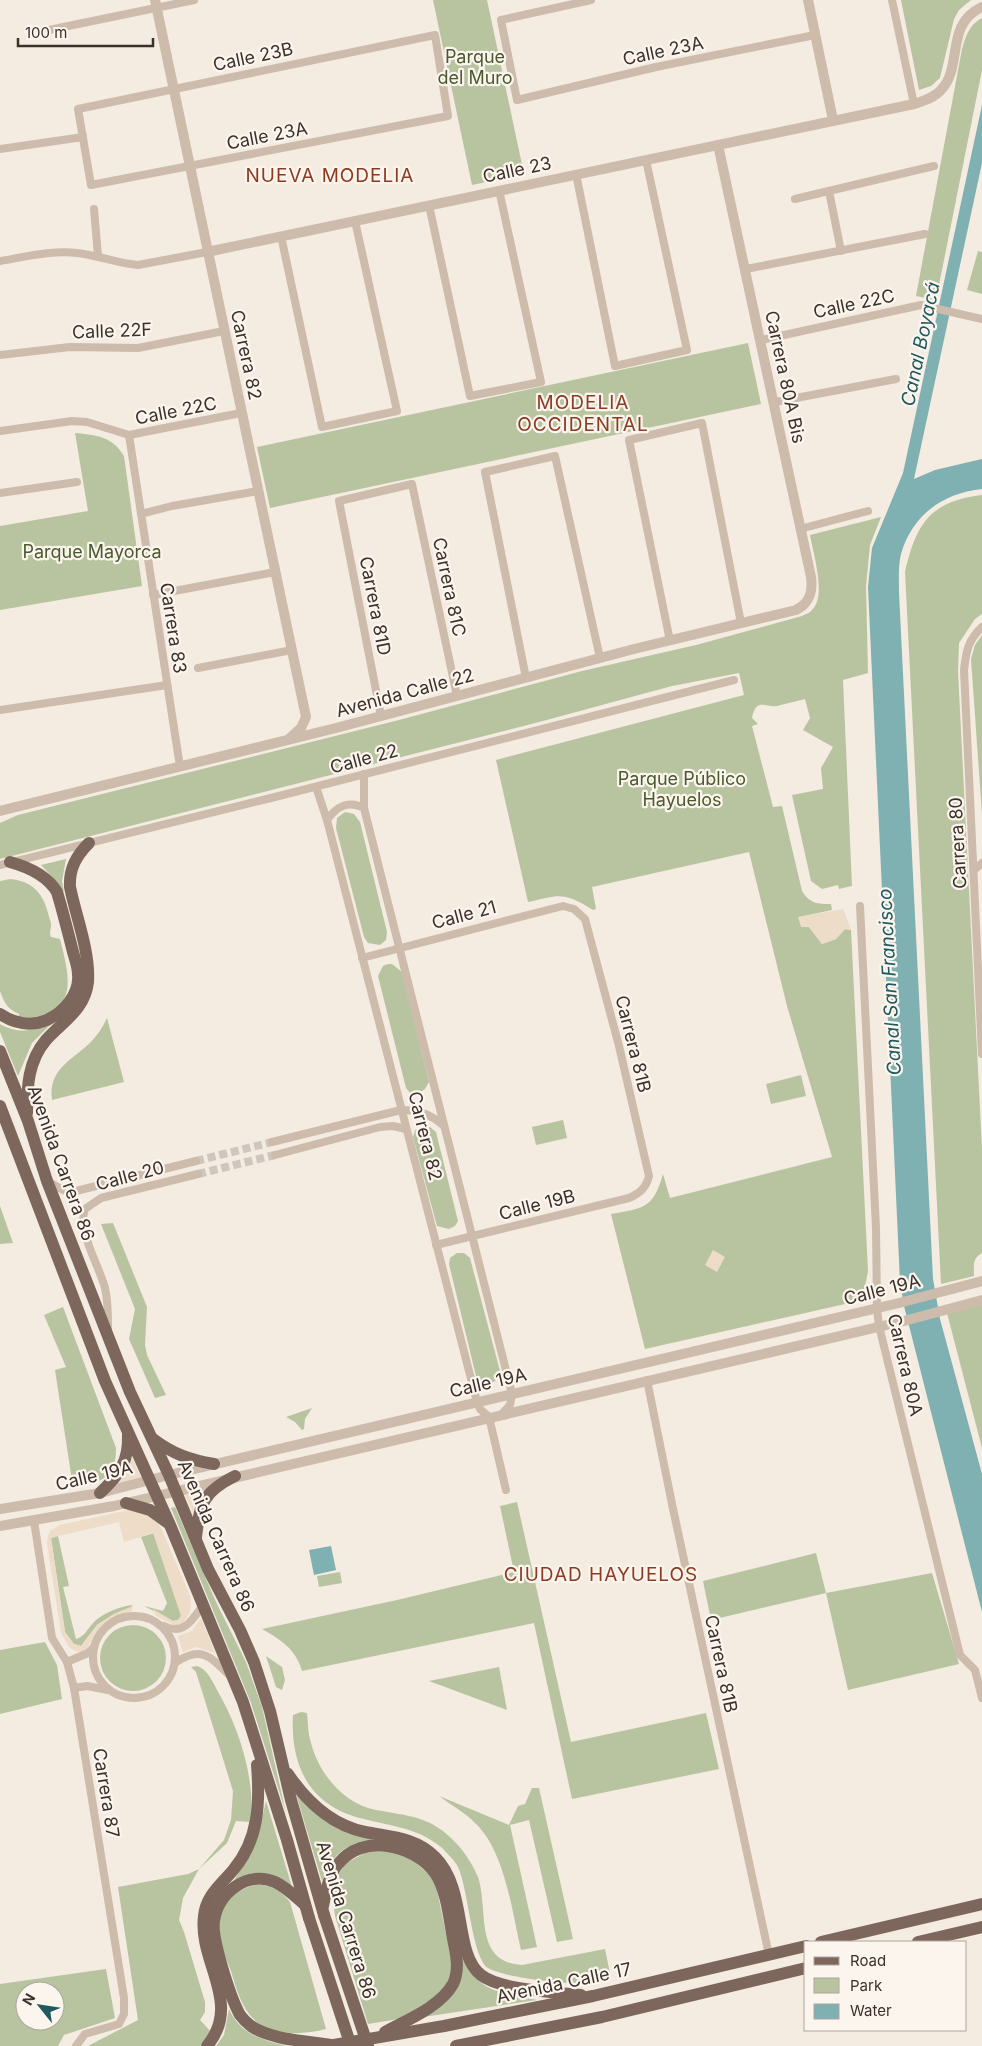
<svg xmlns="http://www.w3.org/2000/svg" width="982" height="2046" font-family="Inter,sans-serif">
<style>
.green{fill:#b8c4a0;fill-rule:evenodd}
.plaza{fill:#ecdcc8}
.water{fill:#7fb0b2}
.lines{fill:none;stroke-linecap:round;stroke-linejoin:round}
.minor-tunnel{stroke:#cfc6bd;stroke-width:8;stroke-dasharray:8 4;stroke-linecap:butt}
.minor{stroke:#cdbbac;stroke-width:8}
.tertiary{stroke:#cdbbac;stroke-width:10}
.primary{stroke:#7d675c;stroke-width:12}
.primary-bridge{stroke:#7d675c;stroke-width:12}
.labels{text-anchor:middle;stroke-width:4.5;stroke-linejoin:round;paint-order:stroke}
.street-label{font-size:18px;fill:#3b302b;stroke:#fbf5ee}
.park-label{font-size:18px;fill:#4a5a2e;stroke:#fbf5ee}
.neighbourhood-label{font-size:19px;letter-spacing:1px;fill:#8c3b22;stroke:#fbf5ee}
.water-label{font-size:19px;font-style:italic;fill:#1f5a5e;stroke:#fbf5ee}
</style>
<rect width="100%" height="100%" fill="#f4ebe1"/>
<!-- green -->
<g class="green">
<polygon points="433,0 487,0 524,174 472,185"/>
<polygon points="901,0 971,0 959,10 954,19 940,78 931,86 919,90"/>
<path d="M982,18v52l-46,230 -20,-4 46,-247c4,-14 7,-24 20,-31z"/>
<polygon points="978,251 982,252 982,294 967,290"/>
<polygon points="748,343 761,404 270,508 257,447"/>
<path d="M75,433c21,2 37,3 49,23l18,130 -142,24v-84l88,-15z"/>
<path d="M982,495v119l-7,5 -16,24 -1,28 24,478v104c-10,5 -8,13 -8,23l-33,8 -36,-712c11,-48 25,-71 77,-77z"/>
<path d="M881,517l-11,28 -4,41 2,87 -25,7 9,206 -13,3 -1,-4 -16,4 -11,-8 -19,-86 31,-6 -2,-21 12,-21 -30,-17 7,-12 -5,-19c-9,2 -19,5 -28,7 -11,2 -21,-9 -25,12l6,6 -6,2 21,81 9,-1 20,85c8,13 16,13 29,13l1,6 -33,7 10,10 13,17 14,-5 9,-10 6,1 17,341 -5,26 -9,5 -209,47 -34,-135c33,-6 42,-5 52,-40l7,24 162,-41 -45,-151 -38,-154 -157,35 4,22 -3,1c-30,-19 -33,-15 -65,-8l-32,-142 248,-65 -5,-22 -67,13 -129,35 -543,138v-36l18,-8 381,-95 183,-49 114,-26 106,-29c3,-2 8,-3 10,-6 15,-14 1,-57 -2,-75z"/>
<polygon points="982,635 982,814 971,659 975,645"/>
<polygon points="345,812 354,814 360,822 387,932 386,940 380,945 368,943 364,937 336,828 337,818"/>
<polygon points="66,859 62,881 64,892 57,882 41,865"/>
<path d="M10,879c22,2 33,14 38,34 1,4 3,9 3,12 0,5 -2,7 0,12l9,2c7,29 19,64 -17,79 -7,2 -17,2 -24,2v-6c-12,-5 -15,-12 -19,-23v-110z"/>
<polygon points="388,964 392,964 402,972 429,1082 425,1089 416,1095 411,1094 406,1088 378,976 383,966"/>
<path d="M107,1018l17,64 -72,18c-4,-30 18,-39 37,-56 8,-8 14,-17 18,-26z"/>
<path d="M0,1024c17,10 33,7 50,1l-18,18 -14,33 -18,-44z"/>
<polygon points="801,1075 806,1096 771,1104 766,1084"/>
<polygon points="563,1120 567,1138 536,1145 532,1127"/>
<polygon points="430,1127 436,1132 458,1221 455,1226 449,1229 437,1226 413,1137 415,1130"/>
<polygon points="0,1206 13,1243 0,1244"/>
<polygon points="113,1223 147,1307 145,1345 147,1355 166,1395 155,1398 129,1339 135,1309 101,1224"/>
<polygon points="457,1253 464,1253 470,1258 500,1371 498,1379 490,1384 481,1383 476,1376 449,1264 450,1258"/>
<polygon points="982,1304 982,1448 947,1313"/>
<path d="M63,1307l53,141c0,32 -16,34 -43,39l-18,-117 11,-3 -22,-52z"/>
<polygon points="312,1408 305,1419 304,1429 302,1430 295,1422 286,1417"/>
<path d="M517,1502l54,240 135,-29 13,56 -147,30 -38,-176 -232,48c-6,-22 -21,-31 -40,-42l135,-29 117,-28 -14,-66z"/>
<polygon points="175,1507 216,1602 246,1662 262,1707 286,1813 251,1703 171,1508"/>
<polygon points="154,1533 180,1610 181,1616 178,1620 173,1621 144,1606 163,1611 167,1603 141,1537"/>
<path d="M58,1536l11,50 -6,1 13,52c9,-2 13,-13 20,-19 10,-8 25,-14 37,-15l-2,2 -17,7 -17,11 -16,21 -7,-2 -9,-12 -14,-94z"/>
<polygon points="816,1553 826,1593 932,1573 959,1664 848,1690 826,1593 711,1620 703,1581"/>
<polygon points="340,1572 342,1583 319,1587 317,1576"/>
<circle cx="133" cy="1658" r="33"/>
<polygon points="45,1642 57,1665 62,1699 0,1714 0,1650"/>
<polygon points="266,1656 282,1667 285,1680 282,1690 276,1687"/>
<path d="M197,1666c10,3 14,13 19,22 23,40 39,88 35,134l-15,-1 -9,22 -28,26 -16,29 -4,22 5,12 21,70v10l-5,8 12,13 -12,13h-112l50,-26 -20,-133 70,-13 11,-5 25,-29 7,-20 2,-29 -37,-119 -5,-5z"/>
<polygon points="499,1667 507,1710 429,1681"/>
<path d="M301,1712l6,1c1,10 1,21 4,30 8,31 33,61 65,67 32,6 55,6 79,32 9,9 18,23 23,35 11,33 -5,85 44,88l83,-16 6,29c-7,1 -15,4 -22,5 -21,2 -83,-5 -101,-15 -16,-10 -20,-81 -30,-101 -3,-6 -12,-15 -17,-20 -23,-19 -50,-21 -77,-28 -54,-12 -74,-53 -71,-104z"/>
<path d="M532,1788h7l34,151 -16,3 -28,-122 -19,5 27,122 -16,3c-9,-39 -16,-98 -45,-126 -10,-11 -25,-19 -37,-28l70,29 9,-19 7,-2z"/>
<path d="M296,1794l81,46c-34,5 -41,10 -55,41z"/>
<path d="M266,1801l26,86c-23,-14 -33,-19 -58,-7 17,-24 26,-50 32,-79z"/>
<polygon points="383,1850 406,1854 431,1876 437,1890 453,1968 446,1986 432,1999 399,2019 368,2024 335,1916 332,1894 336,1878 346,1863 365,1853"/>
<path d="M258,1884c15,2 22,6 32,18l36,127c-20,5 -45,7 -63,-3 -20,-11 -26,-35 -32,-55 -5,-13 -13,-29 -13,-43 0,-24 19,-40 40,-44z"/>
<path d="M462,1955c18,40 37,36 75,45l-114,17 12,-6z"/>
<path d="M106,1969l9,49 -51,17 -6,11h-58v-62zM25,1991h30v30h-30z"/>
<path d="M229,2009c11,25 33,31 58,37h-71l8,-11z"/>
</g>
<!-- plaza -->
<g class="plaza">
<polygon points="843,909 851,930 845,929 836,939 822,944 809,927 801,927 798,917"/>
<polygon points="713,1250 725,1257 717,1272 705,1265"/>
<polygon points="132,1458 141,1477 118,1483 127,1471"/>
<polygon points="212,1485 195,1517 184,1493"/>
<polygon points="129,1510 147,1514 157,1522 162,1530 191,1598 190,1612 183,1623 176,1626 156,1616 153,1609 173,1621 178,1620 181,1616 153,1533 124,1542 119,1522 58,1536 51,1538 65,1632 74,1644 81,1646 97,1625 114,1614 131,1607 133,1605 132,1611 114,1617 101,1626 86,1650 81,1652 75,1651 69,1647 61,1633 47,1543 48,1536 50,1531 60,1525"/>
<polygon points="201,1618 215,1653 196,1647 183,1652 178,1636 192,1631"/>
</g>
<!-- water -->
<g class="water">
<path d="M982,105v58l-68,316 21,-9 47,-11v30c-39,4 -70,26 -81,65 -3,12 -2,27 -2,39l34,686 7,40 42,155v138l-78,-306 -4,-24 -32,-695 4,-39 31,-75z"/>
<polygon points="331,1546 336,1570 314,1575 309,1550"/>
</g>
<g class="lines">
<!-- minor-tunnel -->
<g class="minor-tunnel">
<polyline points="196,1161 272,1142"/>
<polyline points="198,1174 275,1155"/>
</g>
<!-- minor -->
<g class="minor">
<polyline points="591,0 501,20 517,100 656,67 815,35"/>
<polyline points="892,0 914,104"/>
<polyline points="49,30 194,0"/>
<polygon points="435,35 448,116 91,185 78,109"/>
<polyline points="0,149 83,137"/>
<polyline points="576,174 615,366 687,350 646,160"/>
<polyline points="829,191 841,251"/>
<polyline points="795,199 934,166"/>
<polyline points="429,205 470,396 541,382 499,190"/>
<polyline points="94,209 98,256"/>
<polyline points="281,236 322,427 397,411 355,221"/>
<path d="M0,261c25,-4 52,-11 77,-8 21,2 41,11 61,12l69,-13"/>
<polyline points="746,269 925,234"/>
<polyline points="761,340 921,305 982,319"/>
<polyline points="0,355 70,347 138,348 224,331"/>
<polyline points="775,402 896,379"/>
<polyline points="0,431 72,421 87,422 129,435 241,413"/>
<polyline points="129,435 180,767"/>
<polyline points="0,493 77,482"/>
<polyline points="141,514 172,506 258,491"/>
<polyline points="800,529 868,511"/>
<polyline points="153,595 275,572"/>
<path d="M982,627c-14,13 -16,25 -18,43l18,384"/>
<polyline points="670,641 629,440 702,423 741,623"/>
<polyline points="198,668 292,650"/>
<polyline points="526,678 485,472 555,456 600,658"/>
<polyline points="0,710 167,685"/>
<polyline points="381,716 339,501 412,484 457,696"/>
<polyline points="364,774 364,808 512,1394 510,1405 502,1414"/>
<polyline points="316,787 327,820 477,1402 480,1409 489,1417 506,1490"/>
<path d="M327,820c10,-14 21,-20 37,-12"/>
<polyline points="0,865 271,798 734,680"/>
<polyline points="974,870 982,863"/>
<polyline points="860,906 876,1228 877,1309 879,1326 960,1655 975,1670 982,1698"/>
<path d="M362,958l201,-52 11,3 11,10 34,127 30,130c-3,12 -9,17 -20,22l-193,47"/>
<path d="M272,1142l129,-32c19,0 29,4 43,16"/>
<polyline points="275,1155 380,1127 393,1126 406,1129"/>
<polyline points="49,1182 63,1190 72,1192 196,1161"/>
<path d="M108,1327c0,-13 0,-26 -3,-39 -6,-23 -28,-57 -20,-79l16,-11 97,-24"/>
<polyline points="647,1380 672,1504 769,1955"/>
<polyline points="34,1521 52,1638 67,1662 74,1688 124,1998 124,2014 119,2024 85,2034 76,2046"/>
<circle cx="134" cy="1657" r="41"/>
<path d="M164,1626c20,10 29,-7 39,-21"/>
<polyline points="67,1662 88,1653 94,1647"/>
<path d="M175,1663c25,-17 34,-8 53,11"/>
<polyline points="74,1688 87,1686 108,1690"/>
</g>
<!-- tertiary -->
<g class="tertiary">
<polyline points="155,0 306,717 301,728 290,738"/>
<polyline points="808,0 833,120"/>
<path d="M207,252l707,-148c9,-3 20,-6 27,-14 23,-25 3,-65 41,-83"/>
<path d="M0,811l336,-83 298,-79 162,-39c14,-7 17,-18 15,-33l-93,-432"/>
<polyline points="0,1509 100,1493 169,1475 899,1303 982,1281"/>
<polyline points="0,1526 114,1506 904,1321 982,1300"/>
</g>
<!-- primary -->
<g class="primary">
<path d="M0,1014c15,10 30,13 47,6 17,-8 33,-26 31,-46 0,-7 -3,-15 -5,-22 -5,-20 -10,-40 -16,-60 -10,-17 -29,-25 -47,-30"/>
<polyline points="0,1051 28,1121 47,1181 130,1392 169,1475 208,1569 240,1630 254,1662 270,1711 291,1800 324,1915"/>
<polyline points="0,1106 105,1381 170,1525 243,1702 287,1840 309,1918"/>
<path d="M27,1113c0,-26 1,-52 19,-73 16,-18 39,-30 42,-58 2,-31 -12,-65 -18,-95 -1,-18 6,-31 19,-44"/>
<path d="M153,1439c20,15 37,21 61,25"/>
<path d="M100,1493c19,-18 29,-31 28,-58"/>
<polyline points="126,1503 150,1510 168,1523"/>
<path d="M196,1537c4,-34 7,-45 39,-61"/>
<path d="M288,1774c19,28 43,51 77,58 25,5 50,5 70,25 33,33 18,96 46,118 19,15 74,17 100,20"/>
<path d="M305,1905c-9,-8 -19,-18 -30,-23 -28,-12 -57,11 -61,39 -3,17 17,78 26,94 3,4 7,8 11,11 20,14 56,15 80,19"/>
<path d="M323,1906c3,-14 5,-30 15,-42 24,-31 76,-20 97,9 12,18 14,45 18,66 3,14 7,31 0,45 -13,23 -46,36 -68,48"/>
<polyline points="821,1942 982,1904"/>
<polyline points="918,1942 982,1927"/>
<path d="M207,2046c36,-43 -9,-84 -3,-130 2,-21 18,-32 30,-47 25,-30 26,-67 23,-104"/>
<polyline points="328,2046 444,2026 593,1996 806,1946"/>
<polyline points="456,2046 602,2017 806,1968"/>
</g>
<!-- primary-bridge -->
<g class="primary-bridge">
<polyline points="324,1915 368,2046"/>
<polyline points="309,1918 351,2046"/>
</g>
</g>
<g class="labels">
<!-- street labels -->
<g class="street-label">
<text transform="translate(663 51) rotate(-12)" y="6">Calle 23A</text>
<text transform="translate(253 57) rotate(-12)" y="6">Calle 23B</text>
<text transform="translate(267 136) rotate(-11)" y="6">Calle 23A</text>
<text transform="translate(517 170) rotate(-12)" y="6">Calle 23</text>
<text transform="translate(854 304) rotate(-12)" y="6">Calle 22C</text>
<text transform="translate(112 331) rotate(-2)" y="6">Calle 22F</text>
<text transform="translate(246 355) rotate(78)" y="6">Carrera 82</text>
<text transform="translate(785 377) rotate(78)" y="6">Carrera 80A Bis</text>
<text transform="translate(176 411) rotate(-11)" y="6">Calle 22C</text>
<text transform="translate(449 587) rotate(78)" y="6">Carrera 81C</text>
<text transform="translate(375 606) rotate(79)" y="6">Carrera 81D</text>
<text transform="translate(173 628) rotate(81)" y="6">Carrera 83</text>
<text transform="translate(405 693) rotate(-15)" y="6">Avenida Calle 22</text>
<text transform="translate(364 759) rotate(-15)" y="6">Calle 22</text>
<text transform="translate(958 843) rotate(-93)" y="6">Carrera 80</text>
<text transform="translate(464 915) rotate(-15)" y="6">Calle 21</text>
<text transform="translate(633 1044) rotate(76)" y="6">Carrera 81B</text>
<text transform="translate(425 1136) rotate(76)" y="6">Carrera 82</text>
<text transform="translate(61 1163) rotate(70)" y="6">Avenida Carrera 86</text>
<text transform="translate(130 1176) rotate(-15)" y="6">Calle 20</text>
<text transform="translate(537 1205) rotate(-14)" y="6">Calle 19B</text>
<text transform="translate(882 1290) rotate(-14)" y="6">Calle 19A</text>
<text transform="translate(905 1365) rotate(77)" y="6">Carrera 80A</text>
<text transform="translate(488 1383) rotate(-13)" y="6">Calle 19A</text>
<text transform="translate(94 1476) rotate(-13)" y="6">Calle 19A</text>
<text transform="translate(216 1536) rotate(66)" y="6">Avenida Carrera 86</text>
<text transform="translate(721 1664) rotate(78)" y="6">Carrera 81B</text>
<text transform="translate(106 1793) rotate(81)" y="6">Carrera 87</text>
<text transform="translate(346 1920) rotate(73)" y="6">Avenida Carrera 86</text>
<text transform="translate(564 1983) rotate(-12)" y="6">Avenida Calle 17</text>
</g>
<!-- park labels -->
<g class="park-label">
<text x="475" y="63">Parque<tspan x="475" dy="21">del Muro</tspan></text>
<text x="92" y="558">Parque Mayorca</text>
<text x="682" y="785">Parque Público<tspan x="682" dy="21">Hayuelos</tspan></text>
</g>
<!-- neighbourhood labels -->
<g class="neighbourhood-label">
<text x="330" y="182">NUEVA MODELIA</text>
<text x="583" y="409">MODELIA<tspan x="583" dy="22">OCCIDENTAL</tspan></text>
<text x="601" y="1581">CIUDAD HAYUELOS</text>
</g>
<!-- water labels -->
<g class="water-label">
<text transform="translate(920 344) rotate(-78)" y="7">Canal Boyacá</text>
<text transform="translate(889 982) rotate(-93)" y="7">Canal San Francisco</text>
</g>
</g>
<!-- legend -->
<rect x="804" y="1941" width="162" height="90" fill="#fbf5ee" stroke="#aea6a0"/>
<rect x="814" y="1957" width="25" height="8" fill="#7d675c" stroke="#aea6a0"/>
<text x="850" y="1966" font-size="15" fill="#3b302b">Road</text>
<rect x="814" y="1978" width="25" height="15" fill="#b8c4a0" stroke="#aea6a0"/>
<text x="850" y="1991" font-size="15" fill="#3b302b">Park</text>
<rect x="814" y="2004" width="25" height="15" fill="#7fb0b2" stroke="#aea6a0"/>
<text x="850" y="2016" font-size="15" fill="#3b302b">Water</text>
<!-- north arrow -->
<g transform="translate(40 2006) rotate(300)"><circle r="24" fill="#fbf5ee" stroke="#aea6a0"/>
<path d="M0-4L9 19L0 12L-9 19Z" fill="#1f5a5e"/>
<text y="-8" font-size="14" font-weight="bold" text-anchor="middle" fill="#3b302b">N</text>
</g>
<!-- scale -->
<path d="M18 38v8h135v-8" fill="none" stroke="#3b302b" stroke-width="2.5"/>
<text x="25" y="38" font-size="15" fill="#3b302b" stroke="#fbf5ee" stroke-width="4" paint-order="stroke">100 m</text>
</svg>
